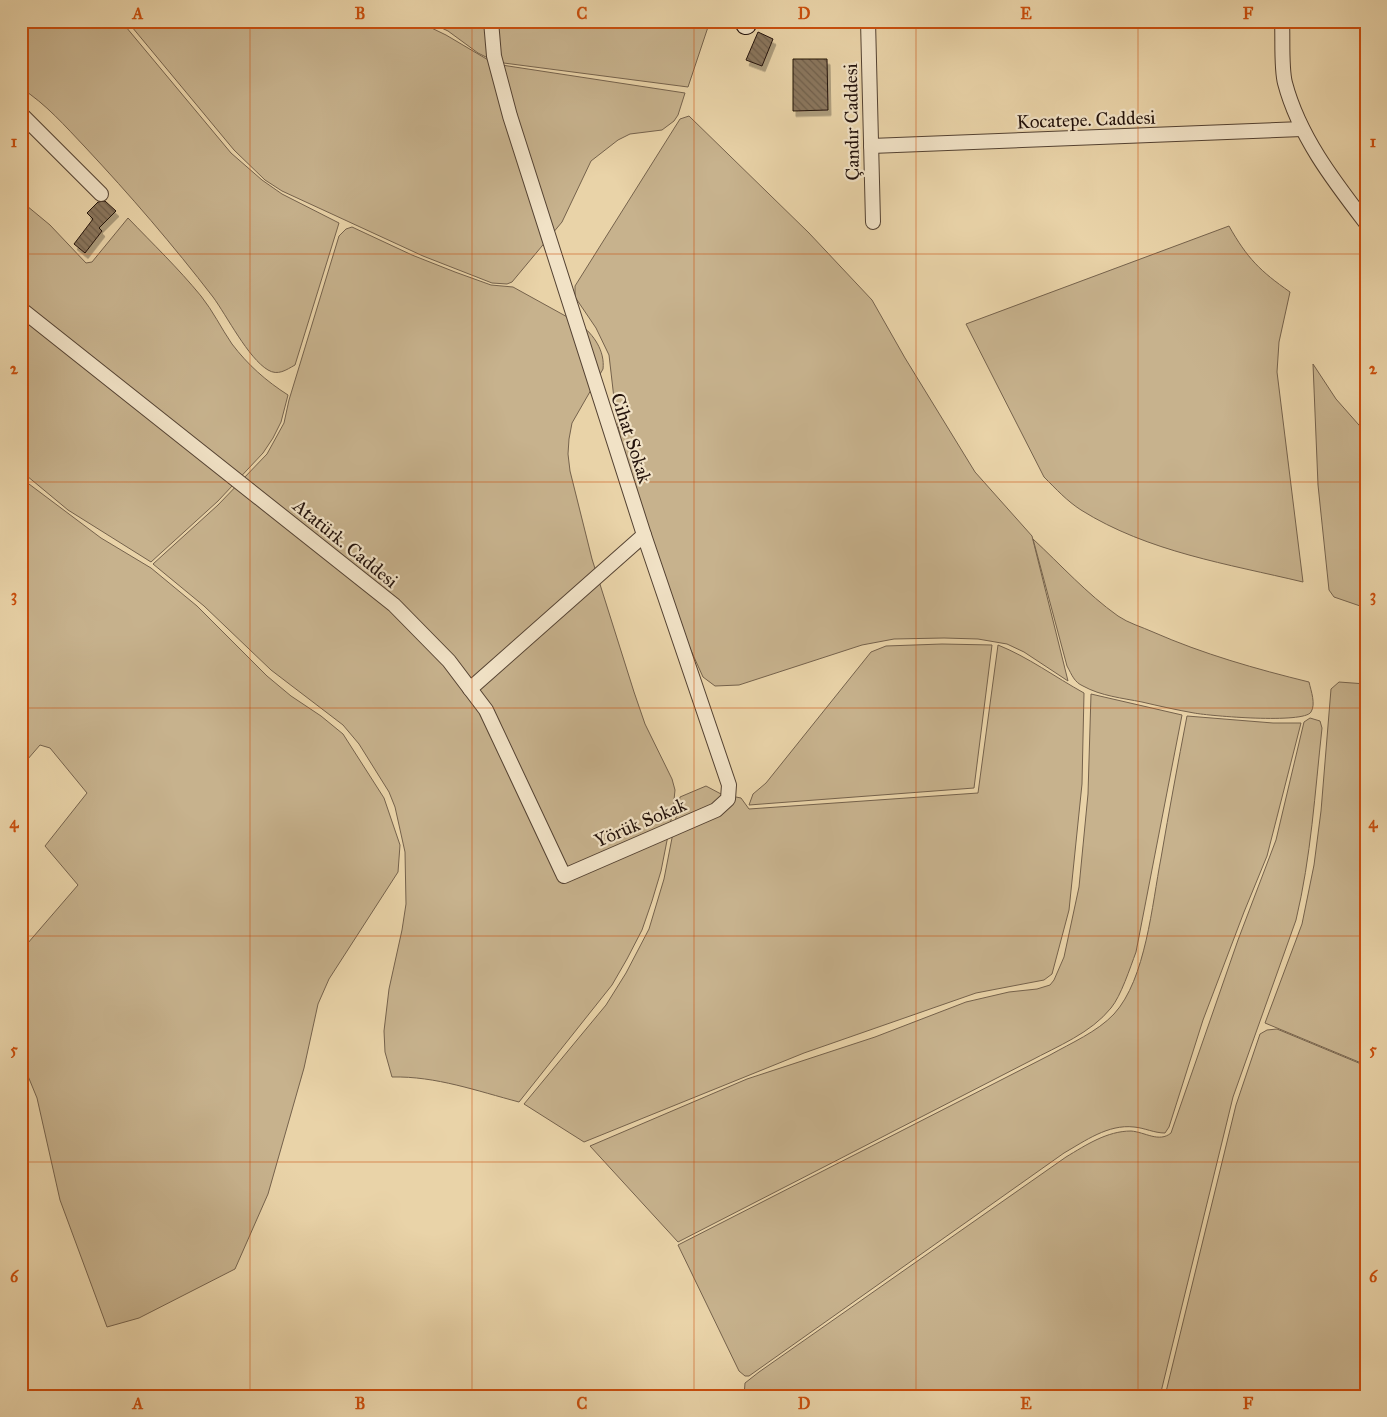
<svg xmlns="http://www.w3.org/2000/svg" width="1387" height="1417" font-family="'IM FELL Great Primer',serif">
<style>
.green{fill:#c7b28d;stroke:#75624c}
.building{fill:url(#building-back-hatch);stroke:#23120b;filter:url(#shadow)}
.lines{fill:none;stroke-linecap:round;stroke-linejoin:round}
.lane-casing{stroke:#544232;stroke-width:9}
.street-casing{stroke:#544232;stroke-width:16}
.secondary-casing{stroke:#23120b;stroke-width:22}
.lane{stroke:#f1e2c6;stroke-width:7}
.street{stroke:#f1e2c6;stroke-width:14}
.secondary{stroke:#f1e2c6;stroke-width:20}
.grid{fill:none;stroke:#ca4e0c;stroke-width:1;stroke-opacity:0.55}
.labels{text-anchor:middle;stroke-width:4.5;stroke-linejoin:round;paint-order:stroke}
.street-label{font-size:19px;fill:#23120b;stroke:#f1e2c6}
.neatline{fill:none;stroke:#ca4e0c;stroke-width:2}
.grid-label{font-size:16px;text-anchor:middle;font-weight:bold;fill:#ca4e0c}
</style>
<defs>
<pattern id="building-back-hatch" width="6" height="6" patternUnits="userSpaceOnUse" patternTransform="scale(1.25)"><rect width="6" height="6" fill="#8a765d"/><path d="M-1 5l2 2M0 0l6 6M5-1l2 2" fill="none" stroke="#705f4b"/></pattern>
<filter id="shadow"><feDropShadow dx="3" dy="5.5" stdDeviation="0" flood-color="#0004"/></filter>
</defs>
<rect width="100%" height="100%" fill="#e9d3a8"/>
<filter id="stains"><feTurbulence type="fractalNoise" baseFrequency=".004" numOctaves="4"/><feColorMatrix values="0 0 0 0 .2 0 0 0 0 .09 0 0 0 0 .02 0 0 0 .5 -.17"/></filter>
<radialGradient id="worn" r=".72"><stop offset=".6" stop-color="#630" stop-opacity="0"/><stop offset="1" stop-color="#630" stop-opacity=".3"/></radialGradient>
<!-- green -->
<g class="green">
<path d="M21,21h100l110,132 31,27 20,14 57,29 -44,142c-9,5 -17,11 -27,5 -20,-12 -41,-54 -55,-73 -40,-52 -83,-102 -128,-150 -20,-21 -39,-43 -64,-59z"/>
<polygon points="127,21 417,21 446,35 495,64 685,93 678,115 674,121 662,130 630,134 618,140 591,161 562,222 512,282 507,284 492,283 423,256 282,191 265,180 234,150"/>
<polygon points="427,21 710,21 688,87 496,62 478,53 448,31"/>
<polygon points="689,116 809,233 872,300 905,358 975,472 1032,536 1068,681 1024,652 1007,644 978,639 944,638 894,639 862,645 739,685 715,686 703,677 643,544 631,501 615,407 609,355 596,328 575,297 575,286 680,119"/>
<path d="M21,201l29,24 36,38 6,-1 36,-44c25,26 50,50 73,78 12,15 20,32 31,48 16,21 34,37 56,51l-7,27 -8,16 -10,15 -45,48 -67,61 -83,-52 -47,-39z"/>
<path d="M1229,226c18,32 31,45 61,66l-11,50 -2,30 26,210c-75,-18 -155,-30 -222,-72 -14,-9 -25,-21 -37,-33l-78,-153z"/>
<path d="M352,227l60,28 43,17 36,13 22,2 67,37c14,11 25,27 23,45l-31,54 -3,16 -1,15 2,17 22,88 42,133 11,32 27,55 3,11 -2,20 -12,61 -9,30 -10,29 -15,29 -15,26 -93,117c-42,-11 -83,-26 -127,-25l-7,-25 -1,-21 5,-42 13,-59 4,-26 -1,-52 -10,-45 -6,-15 -30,-48 -16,-19 -72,-55 -67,-64 -51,-42 65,-59 49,-51 17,-31 5,-23 50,-164 7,-7z"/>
<polygon points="1313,364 1336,399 1366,433 1366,608 1334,597 1329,590 1318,485"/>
<polygon points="21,478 101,538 151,568 197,606 267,676 291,696 321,716 343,734 384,798 400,845 398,872 329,979 318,1004 304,1068 268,1194 235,1269 139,1318 107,1327 60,1200 37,1098 21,1059 21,951 78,885 45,846 87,793 50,748 40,745 21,767"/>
<path d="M1033,539c28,26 54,55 85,77 10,7 24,11 35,16 50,22 103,37 156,50 2,9 7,22 2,30 -7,12 -101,4 -117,1 -17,-3 -35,-7 -52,-11 -20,-4 -41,-6 -59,-16 -9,-4 -11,-11 -16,-20z"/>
<polygon points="942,644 992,645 974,788 749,805 753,794 766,783 871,652 886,646"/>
<path d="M998,645c30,12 57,32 86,48l-2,91 -13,126 -17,64 -8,6 -68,13 -172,60 -220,89 -60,-38 82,-99 20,-32 23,-44 15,-50 16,-82 26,-11 15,8 20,4 8,11 229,-16z"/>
<polygon points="1339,682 1366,684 1366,1065 1265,1023 1302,924 1314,865 1321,811 1331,689"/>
<path d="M1091,694l91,21 -46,237c-6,16 -15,44 -25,56 -20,25 -53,38 -81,53l-352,181 -88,-96 157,-67 128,-42 91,-35 43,-10 28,-3 13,-4 4,-5 10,-23 15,-70 9,-93z"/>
<path d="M1187,716l86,7h28l-34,133 -23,56 -41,108 -34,107 -4,6c-11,0 -20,-5 -31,-6 -26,-3 -49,14 -70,26l-315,223h-4l-6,-5 -61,-126 372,-190c21,-12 47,-23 64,-41 32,-35 38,-110 47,-156 8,-47 17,-95 26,-142z"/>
<path d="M1310,718l10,3 2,7c-7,64 -11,129 -26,192l-63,177 -73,299h-416l1,-13 14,-11 307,-215c20,-12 41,-26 65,-26 14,1 28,12 40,2l67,-193 38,-100 28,-118z"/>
<polygon points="1277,1029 1366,1066 1366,1394 1363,1396 1165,1396 1236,1105 1260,1034 1267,1030"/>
</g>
<!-- building -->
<g class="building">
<polygon points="758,32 773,39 762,66 746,60"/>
<polygon points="793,59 827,59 828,110 793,111"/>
<polygon points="105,201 116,211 99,228 102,231 85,253 74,244 93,219 87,213 98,202"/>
</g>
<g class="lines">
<!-- lane casing -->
<g class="lane-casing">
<polyline id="lane" points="775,21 837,24"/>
</g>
<!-- street casing -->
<g class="street-casing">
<g id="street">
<polyline points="868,21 873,222"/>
<path d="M1282,21c1,17 -1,47 3,62 14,53 48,97 81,140"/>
<polyline points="21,114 101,194"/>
<polyline points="871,146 1302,129"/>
<polyline points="21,309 394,605 449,661 486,710 564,876 716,810 728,799 729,785 644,535 510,116 494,56 491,21"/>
<polyline points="470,689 644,535"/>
</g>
</g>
<!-- secondary casing -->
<g class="secondary-casing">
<polyline id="secondary" points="746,24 747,21"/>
</g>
<!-- lane -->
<use href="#lane" class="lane"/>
<!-- street -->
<use href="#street" class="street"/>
<!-- secondary -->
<use href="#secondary" class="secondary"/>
</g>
<!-- grid -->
<path class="grid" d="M250,21v1375M472,21v1375M694,21v1375M916,21v1375M1138,21v1375M21,254h1345M21,482h1345M21,708h1345M21,936h1345M21,1162h1345"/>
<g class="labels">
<!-- street labels -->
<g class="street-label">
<text transform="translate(1086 119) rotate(-2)" y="7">Kocatepe. Caddesi</text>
<text transform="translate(851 122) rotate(-91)" y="7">Çandır Caddesi</text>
<text transform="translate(632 438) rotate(72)" y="7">Cihat Sokak</text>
<text transform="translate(346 543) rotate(39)" y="7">Atatürk. Caddesi</text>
<text transform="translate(640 822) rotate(-23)" y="7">Yörük Sokak</text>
</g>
</g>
<!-- margin -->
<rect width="1387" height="1417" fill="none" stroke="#e9d3a8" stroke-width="55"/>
<rect x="28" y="28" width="1332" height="1362" class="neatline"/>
<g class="grid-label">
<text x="138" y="19">A</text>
<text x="360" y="19">B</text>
<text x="582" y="19">C</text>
<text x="804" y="19">D</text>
<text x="1026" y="19">E</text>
<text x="1248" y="19">F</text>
<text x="14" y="147">1</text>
<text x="1373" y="147">1</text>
<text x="14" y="374">2</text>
<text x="1373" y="374">2</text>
<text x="14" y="601">3</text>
<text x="1373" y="601">3</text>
<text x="14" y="828">4</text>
<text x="1373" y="828">4</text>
<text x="14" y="1055">5</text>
<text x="1373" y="1055">5</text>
<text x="14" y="1282">6</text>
<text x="1373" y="1282">6</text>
<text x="138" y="1409">A</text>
<text x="360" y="1409">B</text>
<text x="582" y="1409">C</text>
<text x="804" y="1409">D</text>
<text x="1026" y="1409">E</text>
<text x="1248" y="1409">F</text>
</g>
<rect width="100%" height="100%" filter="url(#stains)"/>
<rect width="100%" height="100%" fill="url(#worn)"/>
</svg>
